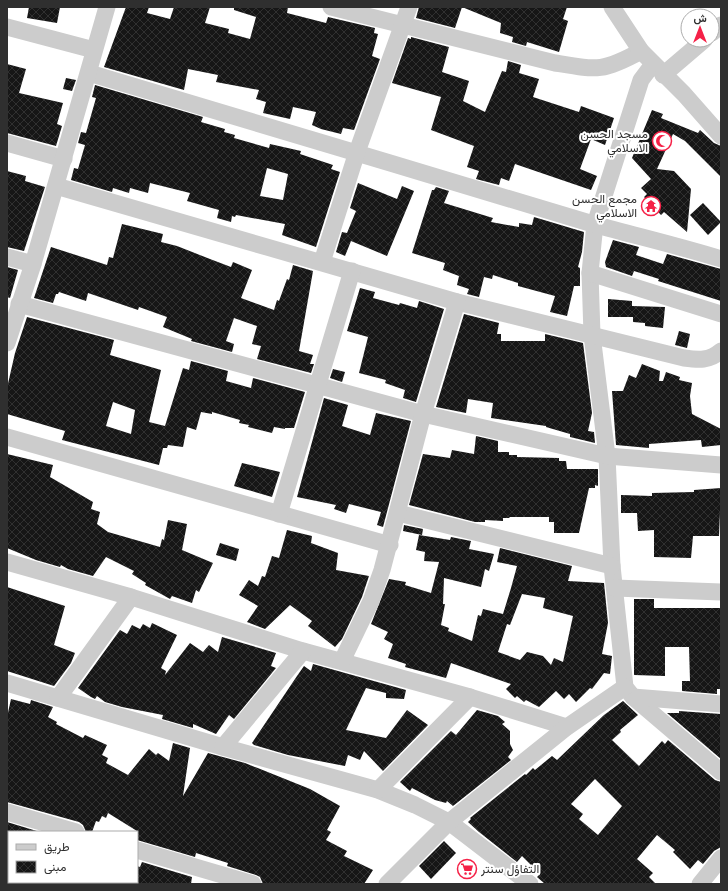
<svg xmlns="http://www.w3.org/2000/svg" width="728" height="891" font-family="'DM Sans',Vazirmatn,sans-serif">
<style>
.building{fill:url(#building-cross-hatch);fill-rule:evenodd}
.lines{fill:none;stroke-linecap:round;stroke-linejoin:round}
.street{stroke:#ccc;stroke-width:17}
.labels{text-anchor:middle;stroke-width:4;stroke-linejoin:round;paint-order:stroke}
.poi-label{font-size:12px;fill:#2f2f2f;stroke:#fff;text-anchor:end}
</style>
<defs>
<pattern id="building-cross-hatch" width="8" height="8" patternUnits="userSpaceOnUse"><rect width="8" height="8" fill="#161616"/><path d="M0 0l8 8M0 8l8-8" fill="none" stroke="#303030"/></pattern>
</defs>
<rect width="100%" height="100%" fill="#fff"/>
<!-- building -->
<g class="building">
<polygon points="29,7 60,7 57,23 27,18"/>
<polygon points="126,7 149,7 147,13 170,19 174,7 210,7 205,23 229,29 228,33 250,39 256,17 234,10 234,7 288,7 287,13 326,23 328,17 375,28 374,33 378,34 372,56 380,59 354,130 343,128 341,134 321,129 312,125 316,112 293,107 290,119 263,113 266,102 256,99 259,90 216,82 218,75 188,69 184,90 104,67"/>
<polygon points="419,7 462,7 455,28 416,18"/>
<polygon points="462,7 567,7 563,19 568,21 559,52 527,42 526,46 512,42 513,37 500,33 501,23"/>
<polygon points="411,37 449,47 442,72 469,81 463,101 485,112 502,71 506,72 508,61 521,65 519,73 539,79 533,97 579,112 581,106 614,118 605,145 591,139 580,169 597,176 591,190 515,164 509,181 501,178 499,185 476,179 479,171 467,167 474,146 431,130 441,97 392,83 408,38 411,39"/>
<polygon points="7,64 26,69 19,93 63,103 57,124 62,126 56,146 7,133"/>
<polygon points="66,78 76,80 72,91 63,89"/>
<path d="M95,85l108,32 -2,5 24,7 -1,3 11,3 -1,3 35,10 1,-4 31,7 -1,3 33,11 -2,4 9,3 -24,75 -34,-12 3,-11 -49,-9 -1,2 -3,-1 -1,6 -14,-4 2,-8 -32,-9 3,-8 -40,-10 -2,10 -18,-5 -1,5 -16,-5 -1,4 -41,-12 3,-12 4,1 7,-24 -7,-2 3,-11 5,1 10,-35 -4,-1zM267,168l21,6 -5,26 -23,-4z"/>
<polygon points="652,110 663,114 661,118 698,133 700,130 714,143 721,146 721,177 685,141 673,134 657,169 674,171 691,189 687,232 664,212 661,215 644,197 647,194 641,188 651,179 632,158"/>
<polygon points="7,171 26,176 25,181 45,187 24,251 7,247"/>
<polygon points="358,183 397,199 402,186 414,191 387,256 351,241 345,256 336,252 342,232 347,233 356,211 350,208"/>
<polygon points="436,187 449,191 444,203 493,218 491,222 519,227 519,223 532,225 534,217 584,232 582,252 578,267 580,268 580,286 574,286 567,316 550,312 555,296 518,286 518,283 493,275 492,279 484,277 479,297 467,294 469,289 457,285 459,276 443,270 445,263 412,253 432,190 434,190"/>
<polygon points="703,203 721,222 708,235 690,215"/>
<polygon points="122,224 163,234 161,242 177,246 210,259 231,267 233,262 252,270 241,298 274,310 277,300 279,301 287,279 289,280 293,265 313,271 299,351 313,355 310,364 314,364 311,373 257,359 261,346 252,344 257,326 234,318 226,341 234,344 232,352 191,341 192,339 163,327 167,317 139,307 138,310 88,293 86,301 59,292 58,294 56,294 53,303 34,298 51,247 107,265 109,257 113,258"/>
<polygon points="613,240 639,247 636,255 663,264 667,254 721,269 721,301 658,281 659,279 634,271 632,276 606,267 605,262"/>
<polygon points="7,267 18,270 10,298 7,297"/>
<polygon points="360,288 375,292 373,298 399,305 400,303 417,308 419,301 444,309 416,402 403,398 405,390 385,383 386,380 359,373 368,337 347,331"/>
<polygon points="608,299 632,301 632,306 665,307 663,328 645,326 645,323 633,322 633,317 608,317"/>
<polygon points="464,314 499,323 497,334 501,334 501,341 545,341 545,334 583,343 592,413 588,431 594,432 595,443 570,437 570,434 546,427 546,426 491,418 493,403 468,399 466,413 436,407"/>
<path d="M27,317l87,23 -4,15 51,15 -12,52 16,4 18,-58 6,2 2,-9 37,10 -2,10 25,7 2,-10 52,14 -11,36h-9v1l-11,-2 -2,6 -24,-6 1,-2 -10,-2 1,-3 -28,-8v2l-11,-2 -5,18 -9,-3 -4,20 -15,-2 -1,3h-4l-4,17 -97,-25 3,-9 -58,-17v-26l8,-35zM113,402l22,8 -4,24 -25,-8z"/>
<polygon points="679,331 690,334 687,348 675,345"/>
<polygon points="642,364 660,371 659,381 663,381 666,372 680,377 679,380 692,383 690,396 692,414 721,429 721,445 702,447 701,440 649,444 649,448 616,445 612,391 623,391 629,375 636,378"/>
<polygon points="333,369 345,372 342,382 330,378"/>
<polygon points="324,398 348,405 342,426 370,435 376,413 411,421 383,527 377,525 381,512 349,504 346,513 334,509 336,505 297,497"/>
<polygon points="476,436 498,441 498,452 509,452 509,455 517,455 517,457 559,458 559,461 566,461 567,469 598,469 598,486 595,485 595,488 589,488 579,533 554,533 554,522 549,522 549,517 510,517 509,518 503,518 503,521 485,520 485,522 475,522 409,505 423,454 450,458 452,450 474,454"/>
<polygon points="7,454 53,465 50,477 93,502 91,509 100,512 97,524 108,532 160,547 162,539 164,540 168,520 187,524 182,550 213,563 199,592 196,590 192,603 172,596 170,599 145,585 146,583 132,574 134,571 106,557 93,576 68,569 61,565 60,567 36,560 7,548"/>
<polygon points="242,463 280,472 272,497 234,486"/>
<polygon points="721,488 719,536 693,536 691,558 654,557 654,530 638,531 637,513 621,513 621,495 652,496 652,493 694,492 694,490"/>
<polygon points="404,525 423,529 422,535 403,531"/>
<polygon points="287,530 312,536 311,543 338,553 336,570 369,576 362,597 342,639 335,647 308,626 312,621 290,605 265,629 247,622 258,606 239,595 249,580 258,586 262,576 265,577 272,556 279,558"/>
<path d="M419,535l31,5 1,-3 20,4 -2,8 25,5 -5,17 -4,-2 -4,18 -37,-9 -1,26h2l-4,21 8,3 -1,3 24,10 6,-26 3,1 2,-7 20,5 8,-26 6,-22 -20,-4 3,-14 72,18 -4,15 36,2 4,40 -6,31 10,2 -2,18 -6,-1 -12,16 -2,-1 -14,14 -7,-8 -5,5 -8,-8 -17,16 -13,-7 -2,2 -7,-6 -2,2 -9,-9 5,-5 -60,-21 -5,15 -41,-11 1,-3 -18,-6 5,-14 -9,-5 4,-7 -17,-8 18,-45 17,3 -1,3 26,8 8,-31 -15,-1 1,-9 -9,-2zM522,594l23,4 -2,10 30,8 -10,46 -9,-4 -3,7 -8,-9 -16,-4 -7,8 -22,-8 9,-28 3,1z"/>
<polygon points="220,543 239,549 236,561 216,555"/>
<polygon points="7,587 65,606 54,645 75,653 71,663 54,686 7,671"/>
<polygon points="634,599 654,599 654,608 720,608 721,689 717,689 717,694 682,691 682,681 690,681 689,647 665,647 665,676 634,675"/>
<polygon points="152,623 177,635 161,668 166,671 165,675 190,643 203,652 209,645 218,652 222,637 276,653 271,666 276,668 234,719 229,715 216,734 193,724 193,728 162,719 163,715 122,707 105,702 97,696 95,699 91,697 78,688 120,630 127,634 132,625 140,629 143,624 150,628"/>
<polygon points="313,664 406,690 404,699 386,698 386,693 366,688 346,730 386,738 407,710 428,725 383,771 364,751 360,760 348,755 345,766 288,755 254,745 252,743 297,676 304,666 311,671"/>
<polygon points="11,699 30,704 31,700 53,707 48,717 57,722 56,724 83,738 85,735 107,745 102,755 108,758 106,763 128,775 149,749 156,755 158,753 169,761 173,743 190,748 183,796 208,753 245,763 310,789 340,806 327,830 331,832 326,840 347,851 344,856 373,870 364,884 263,884 260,877 256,875 227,866 228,863 196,853 195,857 137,840 137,831 108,813 106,818 102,816 99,822 96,821 92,832 86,832 83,825 79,822 7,802 7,717"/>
<path d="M623,701l15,14 -18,15 1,2 -9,8 27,26 23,-25 3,3 3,-4 47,40 6,2v65l-7,4 -11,13 -5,-4 -8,9 -17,-17 2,-2 -18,-15 -20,24 16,14 -4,4 7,7h-111l-8,-7 3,-3 -18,-18 -5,6 -38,-30 -11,-10 3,-3 -1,-1 55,-44 1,1 7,-7 2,2 17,-14 5,4 47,-45zM595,779l27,27 -24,29 -19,-16 4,-5 -12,-10z"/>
<polygon points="477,710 498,716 505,722 502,724 510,731 510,744 513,750 508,757 511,760 453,806 447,801 446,803 435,800 412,788 410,791 400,782 451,731 456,735"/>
<polygon points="679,711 721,714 721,759 667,713 679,713"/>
<polygon points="7,822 40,832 7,832"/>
<polygon points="444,841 456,853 431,879 419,866"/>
<polygon points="142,862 192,877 191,884 137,884 137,866 140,867"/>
</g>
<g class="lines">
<!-- street -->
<g class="street">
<path d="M331,7l224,56c42,7 48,9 86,-12"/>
<polyline points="612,7 641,51 684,94 721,136"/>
<polyline points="7,27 94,50"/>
<polyline points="712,33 721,25"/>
<polyline points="653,64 641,80 595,224 590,273 592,335 607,456 612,566 625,687 633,697 721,772"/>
<path d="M89,73c168,49 336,101 504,151 43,12 86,22 128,35"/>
<polyline points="663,75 704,40"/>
<polyline points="7,143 64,159"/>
<path d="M56,186l401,116 227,56c15,2 25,3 37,-7"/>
<polyline points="7,257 33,264"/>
<polyline points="322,262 357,152 409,7"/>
<polyline points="590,273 721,314"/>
<polyline points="19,304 423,414 607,456 721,465"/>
<polyline points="7,343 33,264 107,7"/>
<polyline points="7,437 390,545"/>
<polyline points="398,513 612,566"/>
<polyline points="279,514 352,271"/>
<polyline points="7,562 131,597 303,651 470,697 567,727"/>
<polyline points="615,588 721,592"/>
<polyline points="342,661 371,601 382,570 423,414 457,302"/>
<polyline points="7,683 223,747 378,790 415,805 449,822 530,884"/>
<polyline points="633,697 721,704"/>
<polyline points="58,698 131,597"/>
<polyline points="223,747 303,651"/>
<polyline points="378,790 470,697"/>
<polyline points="7,812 76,832"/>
<polyline points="137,850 253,884"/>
<polyline points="387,884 449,822 567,727 625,687"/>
<polyline points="700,884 721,858"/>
</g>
</g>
<!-- icons -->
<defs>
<g id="mosque-ring" transform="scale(1)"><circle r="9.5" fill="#fff" stroke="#f52147" stroke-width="1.5"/><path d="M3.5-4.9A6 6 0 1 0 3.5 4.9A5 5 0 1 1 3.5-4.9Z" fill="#f52147"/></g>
<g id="temple-ring" transform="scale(1)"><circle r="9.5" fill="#fff" stroke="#f52147" stroke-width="1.5"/><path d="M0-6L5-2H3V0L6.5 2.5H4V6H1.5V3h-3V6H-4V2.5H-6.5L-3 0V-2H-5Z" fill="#f52147"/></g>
<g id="supermarket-ring" transform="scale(1)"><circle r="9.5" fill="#fff" stroke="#f52147" stroke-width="1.5"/><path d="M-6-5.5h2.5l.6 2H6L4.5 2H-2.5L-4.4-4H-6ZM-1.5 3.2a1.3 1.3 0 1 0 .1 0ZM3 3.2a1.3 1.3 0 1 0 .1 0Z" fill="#f52147"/></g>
</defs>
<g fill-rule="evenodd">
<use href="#mosque-ring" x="662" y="141"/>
<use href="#temple-ring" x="651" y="206"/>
<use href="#supermarket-ring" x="467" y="869"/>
</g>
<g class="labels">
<!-- poi labels -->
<g class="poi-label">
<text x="648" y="138">مسجد الحسن<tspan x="648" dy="14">الاسلامي</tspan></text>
<text x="637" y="203">مجمع الحسن<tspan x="637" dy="14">الاسلامي</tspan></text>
<text x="481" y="873" text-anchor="start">التفاؤل سنتر</text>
</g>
</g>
<!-- border -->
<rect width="728" height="891" fill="none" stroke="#2f2f2f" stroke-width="16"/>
<!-- legend -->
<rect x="8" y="831" width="130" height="52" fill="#ffffff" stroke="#acacac"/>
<rect x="16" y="844" width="20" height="6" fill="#cccccc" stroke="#acacac"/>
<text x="44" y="851" font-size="12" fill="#2f2f2f">طريق</text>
<rect x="16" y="861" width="20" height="12" fill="url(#building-cross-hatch)" stroke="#acacac"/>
<text x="44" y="871" font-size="12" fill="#2f2f2f">مبنى</text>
<!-- north arrow -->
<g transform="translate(700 28)"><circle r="19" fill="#ffffff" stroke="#acacac"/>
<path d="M0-3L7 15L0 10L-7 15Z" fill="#f52147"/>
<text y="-6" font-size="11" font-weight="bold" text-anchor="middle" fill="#2f2f2f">ش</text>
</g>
</svg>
